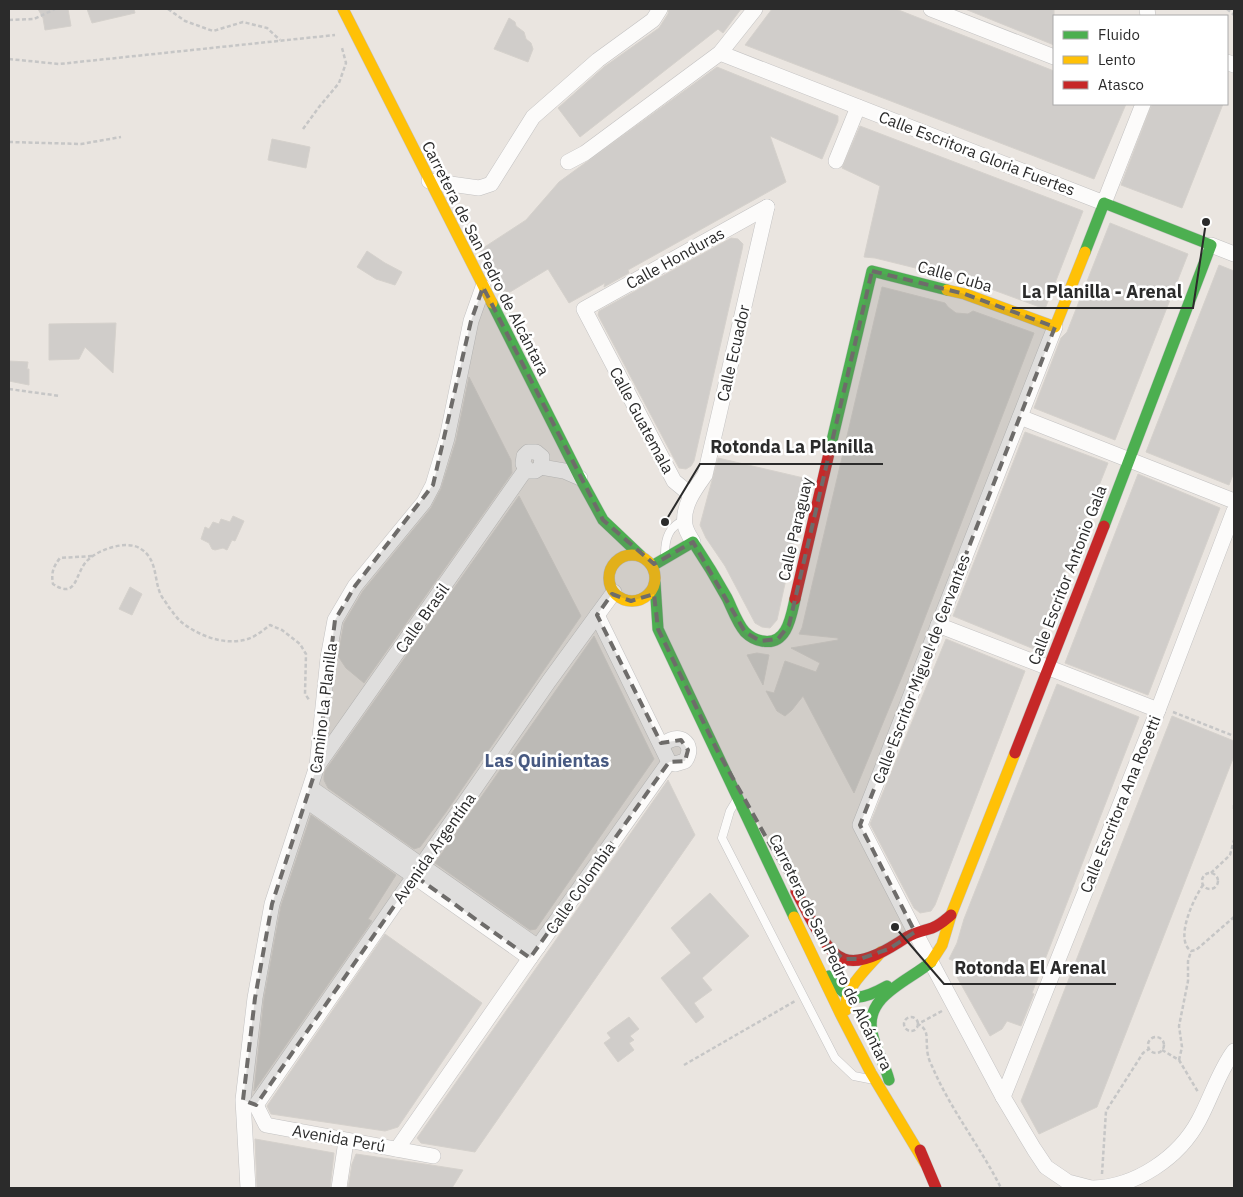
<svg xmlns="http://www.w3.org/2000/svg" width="1243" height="1197" font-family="'IBM Plex Sans',sans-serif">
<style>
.building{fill:#d0cdca;stroke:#d5d1cc}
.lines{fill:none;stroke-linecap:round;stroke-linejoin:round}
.lane-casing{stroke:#c3c2c2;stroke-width:9}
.street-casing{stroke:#c3c2c2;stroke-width:16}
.fast-casing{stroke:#c3c2c2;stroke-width:12}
.slow-casing{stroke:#c3c2c2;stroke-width:12}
.jam-casing{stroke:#c3c2c2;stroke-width:12}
.path{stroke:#c6c6c6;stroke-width:2.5;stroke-dasharray:4 2.5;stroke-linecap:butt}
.lane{stroke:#fcfbfa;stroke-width:8}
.street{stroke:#fcfbfa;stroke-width:15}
.fast{stroke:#4caf50;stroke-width:11}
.slow{stroke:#ffc107;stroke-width:11}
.jam{stroke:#c62828;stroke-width:11}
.marked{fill:#6e6c6a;fill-opacity:0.2;stroke:#6e6c6a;stroke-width:4;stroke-dasharray:10 6;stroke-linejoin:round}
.labels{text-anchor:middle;stroke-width:5;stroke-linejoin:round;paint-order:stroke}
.street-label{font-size:16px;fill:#2b2b2b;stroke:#fff}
.neighbourhood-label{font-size:18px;font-weight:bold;fill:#475981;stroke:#fff}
.leader{fill:none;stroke:#2b2b2b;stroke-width:2}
.callout-dot{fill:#2b2b2b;stroke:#fff;stroke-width:2}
.callout-label{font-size:18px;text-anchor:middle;font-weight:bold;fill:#2b2b2b;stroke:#fff;stroke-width:5;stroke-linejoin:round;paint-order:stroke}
</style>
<rect width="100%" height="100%" fill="#eae5e0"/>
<!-- building -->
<g class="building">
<polygon points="38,9 68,9 71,26 45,30 43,18"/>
<polygon points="87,9 134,9 135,13 92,23"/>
<polygon points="669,9 741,9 723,33 718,29 580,137 558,108 604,67 659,28 668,14"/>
<polygon points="772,9 896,9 1054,71 1054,104 1126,104 1094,179 745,45"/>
<polygon points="965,9 1054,9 1054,45"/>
<polygon points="509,18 515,22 516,26 524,32 526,39 531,43 533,49 528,62 494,49"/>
<polygon points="717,67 838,116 838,121 822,159 770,136 786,182 628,270 629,273 604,287 605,283 569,303 548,269 510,292 503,291 480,250 526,220 559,182"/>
<polygon points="1152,104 1223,104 1182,208 1121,185"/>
<polygon points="860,126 1083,211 1045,309 980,285 967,275 952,277 875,258 864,257 880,186 842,168"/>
<polygon points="272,139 310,147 306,168 268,160"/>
<polygon points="1110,223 1188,254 1115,440 1034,408 1061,338 1067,332"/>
<polygon points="731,238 738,239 743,244 742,250 694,461 691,466 686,469 679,468 598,315 599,311"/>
<polygon points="367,251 385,263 402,272 395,285 376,279 357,267"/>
<polygon points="1219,265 1234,271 1234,472 1229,485 1146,452"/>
<polygon points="882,287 945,303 948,307 956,313 968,314 973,311 1034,333 906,667 854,793 803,696 792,710 785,716 777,711 766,691 774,693 785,661 816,672 820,663 791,648 838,640 838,638 799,634 802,628"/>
<polygon points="116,323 113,373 85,347 79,359 49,360 49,324"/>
<polygon points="9,361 28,362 27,369 29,369 29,385 9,381"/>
<polygon points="469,377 511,460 512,473 364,683 346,668 338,656 344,623 363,591 431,508 441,489 456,441"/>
<polygon points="1025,432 1108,463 1034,649 953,616"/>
<polygon points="718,458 808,479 777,620 770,628 762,627 755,623 725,566 706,538 700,525"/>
<polygon points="1138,474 1220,508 1148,695 1065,663"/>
<polygon points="519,496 581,616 446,812 420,847 414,849 328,788 324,780 324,776 325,771"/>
<polygon points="233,516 244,521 235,541 232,540 227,550 223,548 215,550 212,549 209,543 201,539 205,527 209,529 213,522 219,524 221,519 230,522"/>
<polygon points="130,587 142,594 132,615 119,609"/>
<polygon points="594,636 654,759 536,929 530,930 435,863"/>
<polygon points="946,639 1025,671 935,905 931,911 920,913 914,908 870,824"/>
<polygon points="757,653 769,655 763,685 747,655"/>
<polygon points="1057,684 1139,717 1032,993 1034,994 1021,1026 1007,1021 1002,1029 990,1036 957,977 972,968 949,959 957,943 964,919"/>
<polygon points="1172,716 1234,741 1234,756 1097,1107 1039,1134 1021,1101"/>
<polygon points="668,780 695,835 475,1152 421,1143 417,1138"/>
<polygon points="311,815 396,875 368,919 372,921 254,1091 264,999 281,906"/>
<polygon points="710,893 749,936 702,978 712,990 694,1003 704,1017 696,1023 661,978 691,953 671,928"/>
<polygon points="385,934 482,1003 398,1127 385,1131 271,1114 267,1106"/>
<polygon points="629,1017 639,1029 630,1036 634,1040 629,1043 634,1050 618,1062 604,1043 611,1038 607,1033"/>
<polygon points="255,1139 334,1153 330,1188 257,1188"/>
<polygon points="356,1154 431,1165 463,1170 452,1188 348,1188 352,1164"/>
</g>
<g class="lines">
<!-- lane casing -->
<g class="lane-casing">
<g id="lane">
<path d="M665,554c0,-16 4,-28 20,-34"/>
<polyline points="736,801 730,811 722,838 835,1058 854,1076 869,1079"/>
</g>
</g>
<!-- street casing -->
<g class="street-casing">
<g id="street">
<polyline points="931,9 1054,57"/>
<polyline points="1147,9 1148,16"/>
<polyline points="720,53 1104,203 1143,104"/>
<polyline points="1227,62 1234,65"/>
<polyline points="836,161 858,107"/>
<polyline points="568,162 585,153 720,53 755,9"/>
<polyline points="429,181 479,188 491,184 533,117 598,60 653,20 660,9"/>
<polyline points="1211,245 1234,254"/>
<polyline points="1055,327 860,825 915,932 1003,1097 1034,1149 1046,1167 1068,1182 1091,1188"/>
<polyline points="1020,417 1234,501"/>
<polyline points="541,467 542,457 536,452 528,452 524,456 523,464 529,471 535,471 541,467 564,471 580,478"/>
<polyline points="691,495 674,481 584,309 767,207"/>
<path d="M693,542c-3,-5 -7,-11 -8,-17 -3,-19 10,-36 20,-50l62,-268"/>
<polyline points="597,615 669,762"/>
<polyline points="938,625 1158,710"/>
<path d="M662,746c16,-17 35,-2 23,15l-10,3 -6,-2"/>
<polyline points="318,765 526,469"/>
<polyline points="311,788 538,947"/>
<polyline points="307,801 530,958"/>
<polyline points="1003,1097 1158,710 1234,511"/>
<polyline points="256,1105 549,681 614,592"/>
<polyline points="256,1105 266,1125 433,1156"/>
<polyline points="397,1149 530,958 669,762"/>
<polyline points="248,1188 243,1100 255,998 272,904 317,766 328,658 335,620 355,586 424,502 433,485 447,438 471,321 483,287"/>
<polyline points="339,1188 346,1141"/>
<path d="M1093,1188c42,-1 86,-30 106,-68 12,-22 20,-49 35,-69"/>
</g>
</g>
<!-- fast casing -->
<g class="fast-casing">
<g id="fast">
<polyline points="1085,252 1104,203 1211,245 1104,526"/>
<polyline points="492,303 580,478 603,520 641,556"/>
<polyline points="830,449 872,271 947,290"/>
<path d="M652,566l41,-24c12,18 23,36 34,56 5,10 10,25 18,34 4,4 11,8 17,9 25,5 29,-24 33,-42"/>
<polyline points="655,583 658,629 794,917"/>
<path d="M829,976c19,28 31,25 58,10"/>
<path d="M889,1080c-4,-16 -14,-31 -17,-48 -8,-36 37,-51 59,-70"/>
</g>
</g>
<!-- slow casing -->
<g class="slow-casing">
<g id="slow">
<polyline points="343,9 492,303"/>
<polyline points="947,290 965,294 1055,327 1085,252"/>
<circle cx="632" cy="578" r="23"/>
<polyline points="794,917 841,1015 871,1073 925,1163"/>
<polyline points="931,962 942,945 951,915 1015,753"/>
<path d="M846,1010c-3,-22 22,-42 35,-58"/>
</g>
</g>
<!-- jam casing -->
<g class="jam-casing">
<g id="jam">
<polyline points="795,599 830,449"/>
<polyline points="1015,753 1104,526"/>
<path d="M796,891c10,18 28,61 48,68 19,7 48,-12 63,-22 9,-5 16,-6 25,-9 8,-3 13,-8 19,-13"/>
<polyline points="920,1150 936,1188"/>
</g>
</g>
<!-- path -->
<g class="path">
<polyline points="168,9 185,21 213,31 243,22 267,28 280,40"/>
<polyline points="1227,9 1234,15"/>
<polyline points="9,20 34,19 55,9"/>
<polyline points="9,59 59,64 335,35"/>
<polyline points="303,129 319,107 339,83 346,63 342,48"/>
<polyline points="9,142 81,144 121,137"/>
<polyline points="9,389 60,396"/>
<path d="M92,556l-32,2c-7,9 -9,15 -7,26 24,16 22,-10 33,-22 10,-12 41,-23 55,-13 16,10 13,29 19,44 2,5 6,9 8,13 4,5 8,11 12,15 17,14 42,24 64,19 10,-2 18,-9 26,-15l12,5 18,14 6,10 -1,40 5,7"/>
<polyline points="1173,712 1234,736"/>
<polyline points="1234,805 1234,811"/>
<polyline points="1211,873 1230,855 1234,840"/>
<circle cx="1210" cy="881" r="8"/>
<path d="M1203,885c-9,13 -29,54 -12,66l5,-1 38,-33"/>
<path d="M942,1011l-24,13c11,6 8,13 9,23 0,6 2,14 5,19 18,43 48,80 69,122"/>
<circle cx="911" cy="1024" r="7"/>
<circle cx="1156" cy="1045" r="8"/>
<polyline points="1162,1050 1179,1060 1198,1092"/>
<polyline points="1179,1060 1182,1047 1179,1026 1188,981 1188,961 1191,951"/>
<polyline points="684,1065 795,1001"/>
<polyline points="1102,1174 1106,1111 1143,1053 1149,1049"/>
</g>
<!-- lane -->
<use href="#lane" class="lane"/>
<!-- street -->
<use href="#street" class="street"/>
<!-- fast -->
<use href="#fast" class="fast"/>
<!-- slow -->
<use href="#slow" class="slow"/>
<!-- jam -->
<use href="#jam" class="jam"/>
</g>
<!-- marked area -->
<path class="marked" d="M872,271l93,23 90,33 -195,498 55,107 -26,17 -29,10h-17l-18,-17 -108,-192 -59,-121 -4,-35 -23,7 -19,-7 -15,21 64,128 20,-3 7,10 -3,11 -16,1 -139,196 -115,-82 -159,229 -13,-5 12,-102 17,-94 45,-138 18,-146 20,-34 78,-101 38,-164 12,-34 120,233 51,44 39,-22 52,90 15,9 18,-2 11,-14z"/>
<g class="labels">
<!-- street labels -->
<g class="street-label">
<text transform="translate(977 153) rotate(21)" y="6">Calle Escritora Gloria Fuertes</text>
<text transform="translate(486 258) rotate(63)" y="6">Carretera de San Pedro de Alcántara</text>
<text transform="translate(675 258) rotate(-29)" y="6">Calle Honduras</text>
<text transform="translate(955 276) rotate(16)" y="6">Calle Cuba</text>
<text transform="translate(733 353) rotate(-77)" y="6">Calle Ecuador</text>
<text transform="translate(642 420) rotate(62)" y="6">Calle Guatemala</text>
<text transform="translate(795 529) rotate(-77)" y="6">Calle Paraguay</text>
<text transform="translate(1067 575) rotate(-69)" y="6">Calle Escritor Antonio Gala</text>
<text transform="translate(422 618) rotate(-55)" y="6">Calle Brasil</text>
<text transform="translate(921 669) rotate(-69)" y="6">Calle Escritor Miguel de Cervantes</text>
<text transform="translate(323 708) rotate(-83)" y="6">Camino La Planilla</text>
<text transform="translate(1120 804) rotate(-68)" y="6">Calle Escritora Ana Rosetti</text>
<text transform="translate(434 848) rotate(-55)" y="6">Avenida Argentína</text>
<text transform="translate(580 888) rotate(-55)" y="6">Calle Colombia</text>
<text transform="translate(831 952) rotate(64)" y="6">Carretera de San Pedro de Alcántara</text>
<text transform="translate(339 1138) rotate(10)" y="6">Avenida Perú</text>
</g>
<!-- neighbourhood labels -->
<g class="neighbourhood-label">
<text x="547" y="767">Las Quinientas</text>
</g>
</g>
<!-- callouts -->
<path class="leader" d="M1206 222L1193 308H1012M665 522L700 464H883M895 927L944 984H1116"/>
<g class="callout-dot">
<circle cx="1206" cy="222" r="5"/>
<circle cx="665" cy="522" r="5"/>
<circle cx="895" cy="927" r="5"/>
</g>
<g class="callout-label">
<text x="1102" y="298">La Planilla - Arenal</text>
<text x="792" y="453">Rotonda La Planilla</text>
<text x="1030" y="974">Rotonda El Arenal</text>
</g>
<!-- border -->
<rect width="1243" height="1197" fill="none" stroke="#2b2b2b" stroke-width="20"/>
<!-- legend -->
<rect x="1053" y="15" width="175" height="90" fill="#ffffff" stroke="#aaaaaa"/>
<rect x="1063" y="31" width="25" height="8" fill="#4caf50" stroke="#aaaaaa"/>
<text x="1098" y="40" font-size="15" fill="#2b2b2b">Fluido</text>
<rect x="1063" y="56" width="25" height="8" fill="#ffc107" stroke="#aaaaaa"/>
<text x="1098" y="65" font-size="15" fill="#2b2b2b">Lento</text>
<rect x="1063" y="81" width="25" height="8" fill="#c62828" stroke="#aaaaaa"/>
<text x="1098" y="90" font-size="15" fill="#2b2b2b">Atasco</text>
</svg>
